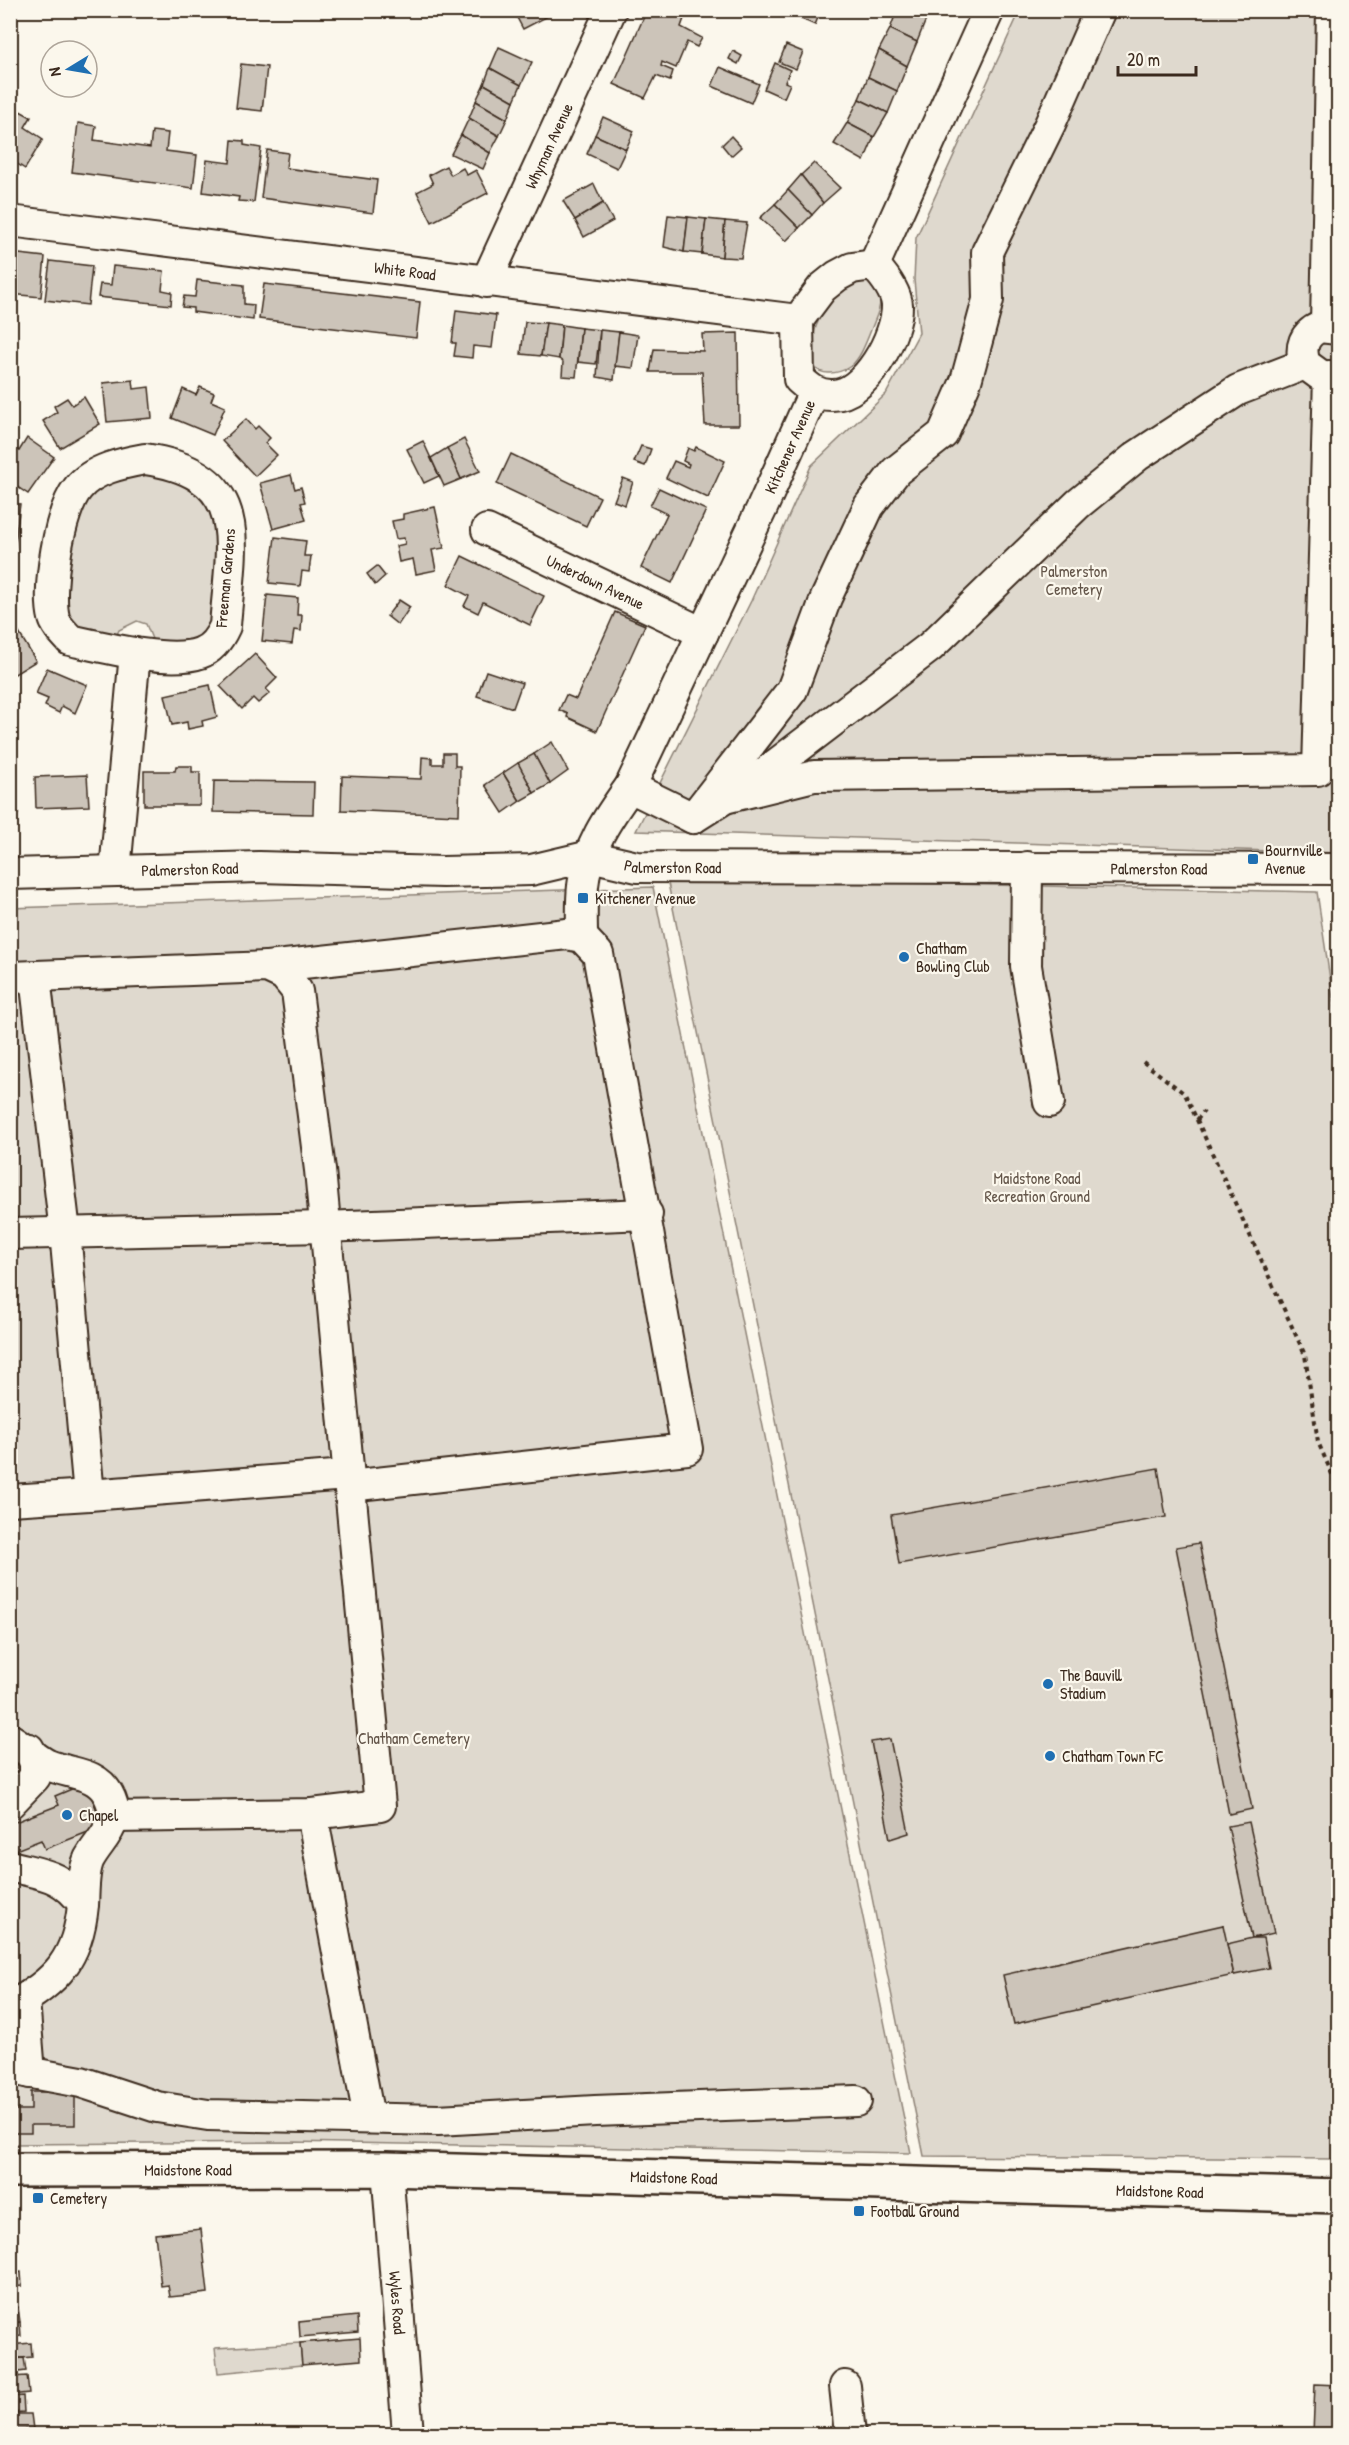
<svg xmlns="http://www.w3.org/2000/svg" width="1349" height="2445" font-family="'Patrick Hand',sans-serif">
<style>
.green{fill:#dfd9ce;stroke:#8d8276;stroke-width:1.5}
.building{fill:#ccc4b9;stroke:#3b2a1e;stroke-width:1.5}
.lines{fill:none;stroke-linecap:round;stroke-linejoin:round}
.minor-casing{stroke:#3b2a1e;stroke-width:34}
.major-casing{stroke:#3b2a1e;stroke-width:38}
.path{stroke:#3b2a1e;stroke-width:4;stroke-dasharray:4.5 4.5;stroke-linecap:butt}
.minor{stroke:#fbf7ec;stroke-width:30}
.major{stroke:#fbf7ec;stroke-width:33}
.poi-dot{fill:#1f6fb2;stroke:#fbf7ec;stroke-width:2}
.labels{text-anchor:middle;stroke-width:4.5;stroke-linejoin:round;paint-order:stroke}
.street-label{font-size:16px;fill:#3b2a1e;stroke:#fbf7ec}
.park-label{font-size:16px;fill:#64564a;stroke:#fbf7ec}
.poi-label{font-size:16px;fill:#3b2a1e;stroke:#fbf7ec;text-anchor:start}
</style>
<rect width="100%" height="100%" fill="#fbf7ec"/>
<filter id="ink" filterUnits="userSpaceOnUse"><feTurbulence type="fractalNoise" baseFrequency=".0167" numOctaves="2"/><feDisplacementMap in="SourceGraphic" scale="12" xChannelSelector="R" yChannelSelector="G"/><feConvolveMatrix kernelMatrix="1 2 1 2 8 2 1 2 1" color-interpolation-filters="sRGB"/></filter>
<g filter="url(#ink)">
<!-- green -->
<g class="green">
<polygon points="1020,11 1338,11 1338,853 636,831 751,601 811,466 886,394 919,333 914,280 916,238"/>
<path d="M867,277c19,23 14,27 4,53 -5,12 -10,27 -20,36 -6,4 -15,7 -22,7 -29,0 -16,-41 -9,-56 4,-8 10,-22 17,-27 8,-6 20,-9 30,-13z"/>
<polygon points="125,471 180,475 219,520 215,620 197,643 154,644 146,624 137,621 119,630 115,639 72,624 62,595 80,504 88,494"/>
<polygon points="667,878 1317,892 1338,1033 1338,2159 924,2156"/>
<polygon points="653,887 911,2153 288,2142 11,2144 10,908"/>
<polygon points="300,2343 302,2365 218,2373 215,2348"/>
</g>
<!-- building -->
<g class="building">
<polygon points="513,10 553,10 554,13 523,29"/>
<polygon points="647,10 687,10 681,27 702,38 697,47 687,42 676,68 662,62 661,66 673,71 670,81 656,76 645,98 614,84"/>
<polygon points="800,10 821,10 815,25 797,17"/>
<polygon points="897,10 915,10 927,17 917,42 890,29"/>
<polygon points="890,29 917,42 907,66 879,50"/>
<polygon points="786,45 803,52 796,69 779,62"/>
<polygon points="499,47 532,62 521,85 490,68"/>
<polygon points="879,50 907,66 897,91 868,77"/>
<polygon points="733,51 742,56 738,64 729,59"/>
<polygon points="775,63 790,70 785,82 790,84 784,98 764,89"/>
<polygon points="241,64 267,67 262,111 236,108"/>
<polygon points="720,67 759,84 751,103 712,86"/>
<polygon points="490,68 521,85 514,101 484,84"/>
<polygon points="868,77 897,91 888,113 859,99"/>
<polygon points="484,84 514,101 507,119 476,101"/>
<polygon points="859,99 888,113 874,137 847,123"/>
<polygon points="476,101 507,119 499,136 469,118"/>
<polygon points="20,111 31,117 25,127 43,139 25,169 10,159 10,118 14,120"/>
<polygon points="603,117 634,131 626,149 595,135"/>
<polygon points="469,118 499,136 490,153 461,135"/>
<polygon points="78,123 96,126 94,140 150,148 152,131 168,133 166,151 197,155 193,188 72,172"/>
<polygon points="847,123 874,137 864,161 834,144"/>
<polygon points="461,135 490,153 483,169 451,154"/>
<polygon points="595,135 626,149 617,168 587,154"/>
<polygon points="731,136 741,147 731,156 722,145"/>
<polygon points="232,140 244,141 244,145 261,148 254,202 238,201 239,197 203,192 207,160 230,163"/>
<polygon points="267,150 288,153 286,168 377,180 373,213 261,198"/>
<polygon points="814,163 840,188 823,203 801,175"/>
<polygon points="446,166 451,175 463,168 467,175 476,170 488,193 432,222 417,192 433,184 429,175"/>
<polygon points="801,175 823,203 812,215 788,190"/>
<polygon points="594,184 603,203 575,220 563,201"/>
<polygon points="788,190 812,215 799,228 775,204"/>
<polygon points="603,203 613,221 584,237 575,220"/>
<polygon points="775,204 799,228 786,241 760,218"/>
<polygon points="668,215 688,217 684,252 664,247"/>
<polygon points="688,217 706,219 702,254 684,252"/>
<polygon points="706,219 725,221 722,257 702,254"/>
<polygon points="725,221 747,223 741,258 722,257"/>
<polygon points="10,253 45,257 41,297 10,294"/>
<polygon points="50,261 92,266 88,305 45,300"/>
<polygon points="113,266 164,271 162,290 172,292 171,305 98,297 100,284 111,285"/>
<polygon points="197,280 244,285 244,304 254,305 253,320 193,312 193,308 182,307 184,296 195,297"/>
<polygon points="264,284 420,302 416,338 259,319"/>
<polygon points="456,310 496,315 492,348 473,346 472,358 454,356 456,343 452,343"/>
<polygon points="525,322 546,323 541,356 521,354"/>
<polygon points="546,323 562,325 559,359 541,356"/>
<polygon points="562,325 581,328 576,377 562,376 563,362 559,359"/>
<polygon points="581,328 600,330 596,364 578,362"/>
<polygon points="600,330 619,332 614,380 597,377"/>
<polygon points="619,332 638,335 633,368 615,366"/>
<polygon points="738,333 739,425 705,425 702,372 650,372 654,349 703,351 702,334"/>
<polygon points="133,380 134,389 149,387 152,418 107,422 103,383"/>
<polygon points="200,387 214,393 211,401 225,407 213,435 172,418 183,389 196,395"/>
<polygon points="84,397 100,424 60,448 43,421 57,412 54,406 67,398 72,405"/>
<polygon points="246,419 255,429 258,426 270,438 265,443 277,455 255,476 222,441"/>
<polygon points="27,438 54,457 28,494 10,482 10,450 13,446 19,451"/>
<polygon points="464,439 480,471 461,479 447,448"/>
<polygon points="423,441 439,476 424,483 407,449"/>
<polygon points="641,446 651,449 645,466 634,462"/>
<polygon points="696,447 725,461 708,498 666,478 674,461 688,467 689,464 683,461 688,448 694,451"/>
<polygon points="447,448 461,479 444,486 431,458"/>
<polygon points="511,454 600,497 586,526 497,484"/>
<polygon points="291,475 295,489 301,487 305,502 301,503 306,520 273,529 260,483"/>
<polygon points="623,478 633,482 625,505 614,501"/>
<polygon points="659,488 706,510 672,583 641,568 667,514 650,506"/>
<polygon points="10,503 20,504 14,552 10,551"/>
<polygon points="435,507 444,548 432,550 436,570 416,574 413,559 399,562 396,546 405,544 404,538 396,539 392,521 403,519 403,514"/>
<polygon points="275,537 306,541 304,556 311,556 309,572 302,571 300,586 269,583"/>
<polygon points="462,556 544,596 530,625 483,602 478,613 464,606 469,596 448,585"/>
<polygon points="377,566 385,576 375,585 367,574"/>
<polygon points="267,595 298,598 297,615 302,615 301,631 294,630 292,644 262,641"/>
<polygon points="399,600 410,607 398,625 387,616"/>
<polygon points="615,612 645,625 597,731 567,717 568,714 559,710 566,695 576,699"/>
<polygon points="13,623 36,661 10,677 10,625"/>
<polygon points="255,654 277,678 266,689 270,693 258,703 253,698 242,709 220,686"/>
<polygon points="47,668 87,685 75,713 62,706 59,713 45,706 48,699 36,694"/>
<polygon points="486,671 522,683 513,708 477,696"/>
<polygon points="210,685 217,717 202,721 203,726 188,729 187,722 172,725 165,695"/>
<polygon points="552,742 568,771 550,784 534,754"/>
<polygon points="443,753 455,753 455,766 460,766 459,815 341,810 342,776 421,779 422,757 432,758 432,764 443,764"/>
<polygon points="534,754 550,784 534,793 518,763"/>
<polygon points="518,763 534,793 520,801 503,773"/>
<polygon points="176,766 192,766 192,772 200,772 200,805 144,805 144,771 175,771"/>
<polygon points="503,773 520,801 503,813 485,785"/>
<polygon points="87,775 89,806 36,808 35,777"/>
<polygon points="214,781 314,782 313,814 213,812"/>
<polygon points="10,783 16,783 18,814 10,814"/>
<polygon points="1158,1468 1166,1517 899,1564 891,1515"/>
<polygon points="1199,1543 1252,1809 1229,1814 1176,1547"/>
<polygon points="890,1739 909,1833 890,1839 871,1742"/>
<polygon points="86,1783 103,1826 45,1849 41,1840 11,1852 10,1824 59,1805 55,1796"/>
<polygon points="1249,1822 1274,1933 1252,1938 1228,1826"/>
<polygon points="1223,1925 1234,1975 1014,2024 1003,1975"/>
<polygon points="1252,1938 1263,1938 1269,1968 1234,1975 1227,1944"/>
<polygon points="31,2092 75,2092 75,2125 31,2125 31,2133 10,2133 10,2110 31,2110"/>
<polygon points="201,2229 208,2293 170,2297 168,2285 161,2286 155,2234"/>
<polygon points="16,2236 17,2250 10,2251 10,2237"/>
<polygon points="17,2250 18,2263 10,2264 10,2251"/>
<polygon points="21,2272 22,2286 10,2287 10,2273"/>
<polygon points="10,2307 18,2307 20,2322 10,2323"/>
<polygon points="357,2316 358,2332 300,2337 299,2322"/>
<polygon points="20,2322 21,2336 10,2337 10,2323"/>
<polygon points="360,2338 361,2360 302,2365 300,2343"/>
<polygon points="31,2343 32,2357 10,2359 10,2345"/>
<polygon points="24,2358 26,2371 10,2373 10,2359"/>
<polygon points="27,2376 29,2393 10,2395 10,2377"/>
<polygon points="1315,2384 1338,2385 1338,2434 1313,2434"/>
<polygon points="23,2396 24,2412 10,2413 10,2397"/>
<polygon points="10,2414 31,2414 33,2429 10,2431"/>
<polygon points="33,2429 33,2434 10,2434 10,2431"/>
</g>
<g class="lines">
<!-- minor casing -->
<g class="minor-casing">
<g id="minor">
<path id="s1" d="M10,221l788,99"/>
<path d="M874,265c9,10 22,26 23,40 1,30 -32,92 -66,90 -14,0 -22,-7 -32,-16l-1,-59 24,-32 15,-12 15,-8z"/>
<polyline points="874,265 989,10"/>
<path id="s2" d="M486,282l125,-272"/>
<polyline points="1326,326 1332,10"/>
<path d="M1320,375l-15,-11c-6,-17 -1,-30 15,-37l18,2"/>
<path d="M145,459c108,16 86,84 80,167 -5,11 -13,23 -25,27 -30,11 -98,-6 -130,-13 -5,-6 -14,-14 -16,-22 -7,-29 5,-107 24,-130 15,-19 45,-25 67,-29z"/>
<path id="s3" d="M487,530l216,103"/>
<polyline points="630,787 693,818 766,772 930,647 1078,504 1137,456 1238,390 1305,364"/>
<polyline points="729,797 814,776 1318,770 1329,376"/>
<polyline points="693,818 792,690 826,598 869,506 896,471 943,434 966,381 988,300 987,252 1050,124 1100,10"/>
<polyline points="1027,867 1026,966 1049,1102"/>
<polyline points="115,871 135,653"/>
<path id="s4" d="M10,874l249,-7 184,5 88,-2 59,-14 47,11 701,2"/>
<path id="s5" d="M582,937c0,-17 -1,-34 1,-51 3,-37 26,-70 47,-99l132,-279 52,-116"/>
<polyline points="267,967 567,934 582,937 598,954 687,1449 349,1486"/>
<polyline points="10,977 267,967 284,975 297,991 320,1170 380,1806 312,1814 114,1817"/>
<polyline points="35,977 65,1232 89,1495 347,1475"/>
<polyline points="10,1234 324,1227 647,1214"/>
<polyline points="10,1500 89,1495"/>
<path d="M10,1739c14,8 25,20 38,26 22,9 48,7 60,29 16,29 -7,43 -19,65 -6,13 -5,32 -6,46 -5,53 -26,77 -73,102"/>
<polyline points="10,1803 35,1777 35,1763 29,1749"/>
<polyline points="312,1814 369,2118"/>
<path d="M10,1866c34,9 51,8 73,37"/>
<polyline points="24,2000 30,2073"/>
<polyline points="10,2069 81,2082 157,2107 208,2115 438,2120 595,2111 856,2101"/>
<path id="s6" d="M387,2169l21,265"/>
<polyline points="845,2386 850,2434"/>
</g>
</g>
<!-- major casing -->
<g class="major-casing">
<g id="major">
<path id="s7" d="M10,2170l377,-1 951,27"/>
</g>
</g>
<!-- path -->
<g class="path">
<polyline points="1143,1062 1185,1094 1305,1355 1318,1442 1338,1488"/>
<polyline points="1197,1120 1204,1111"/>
</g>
<!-- minor -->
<use href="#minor" class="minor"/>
<!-- major -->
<use href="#major" class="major"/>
</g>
</g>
<!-- markers -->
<g class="poi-dot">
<rect x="1247" y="853" width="12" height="12" rx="3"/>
<rect x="577" y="892" width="12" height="12" rx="3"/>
<circle cx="904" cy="957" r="6"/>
<circle cx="1048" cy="1684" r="6"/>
<circle cx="1050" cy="1756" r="6"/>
<circle cx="67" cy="1815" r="6"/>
<rect x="32" y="2192" width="12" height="12" rx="3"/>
<rect x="853" y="2205" width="12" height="12" rx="3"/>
</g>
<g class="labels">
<!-- street labels -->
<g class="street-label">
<text dy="6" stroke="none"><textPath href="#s2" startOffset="150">Whyman Avenue</textPath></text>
<text dy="6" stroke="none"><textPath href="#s1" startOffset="398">White Road</textPath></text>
<text dy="6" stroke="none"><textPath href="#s5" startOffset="538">Kitchener Avenue</textPath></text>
<text transform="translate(225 578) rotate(-85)" y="6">Freeman Gardens</text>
<text dy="6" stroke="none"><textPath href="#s3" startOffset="120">Underdown Avenue</textPath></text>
<text dy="6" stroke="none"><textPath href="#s4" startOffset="666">Palmerston Road</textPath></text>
<text dy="6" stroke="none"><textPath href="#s4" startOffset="180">Palmerston Road</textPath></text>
<text dy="6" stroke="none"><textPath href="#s4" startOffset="1152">Palmerston Road</textPath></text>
<text dy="6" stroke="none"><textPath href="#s7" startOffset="178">Maidstone Road</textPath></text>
<text dy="6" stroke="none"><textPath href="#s7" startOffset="664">Maidstone Road</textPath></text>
<text dy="6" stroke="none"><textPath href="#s7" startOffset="1150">Maidstone Road</textPath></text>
<text dy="6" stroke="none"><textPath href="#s6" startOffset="134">Wyles Road</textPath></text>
</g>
<!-- park labels -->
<g class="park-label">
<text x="1074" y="577">Palmerston<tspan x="1074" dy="18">Cemetery</tspan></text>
<text x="1037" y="1184">Maidstone Road<tspan x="1037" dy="18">Recreation Ground</tspan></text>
<text x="414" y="1744">Chatham Cemetery</text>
</g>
<!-- poi labels -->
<g class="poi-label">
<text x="1265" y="856">Bournville<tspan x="1265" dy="18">Avenue</tspan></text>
<text x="595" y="904">Kitchener Avenue</text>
<text x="916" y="954">Chatham<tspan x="916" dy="18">Bowling Club</tspan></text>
<text x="1060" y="1681">The Bauvill<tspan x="1060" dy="18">Stadium</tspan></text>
<text x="1062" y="1762">Chatham Town FC</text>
<text x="79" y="1821">Chapel</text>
<text x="50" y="2204">Cemetery</text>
<text x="871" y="2217">Football Ground</text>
</g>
</g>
<!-- margin -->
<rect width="1349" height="2445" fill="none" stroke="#fbf7ec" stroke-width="36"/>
<rect x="18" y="18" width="1313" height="2409" fill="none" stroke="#3b2a1e" stroke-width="2" filter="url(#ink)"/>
<!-- north arrow -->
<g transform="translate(69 69) rotate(259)"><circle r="28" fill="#fbf7ec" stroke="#aea59a" stroke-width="1.5"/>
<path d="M0-4.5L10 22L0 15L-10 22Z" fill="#1f6fb2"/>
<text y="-9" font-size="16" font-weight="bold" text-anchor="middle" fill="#3b2a1e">N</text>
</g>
<!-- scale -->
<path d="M1118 66v9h78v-9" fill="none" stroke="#3b2a1e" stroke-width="3"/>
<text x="1127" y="66" font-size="18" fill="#3b2a1e" stroke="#fbf7ec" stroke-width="4.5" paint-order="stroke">20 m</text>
</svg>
